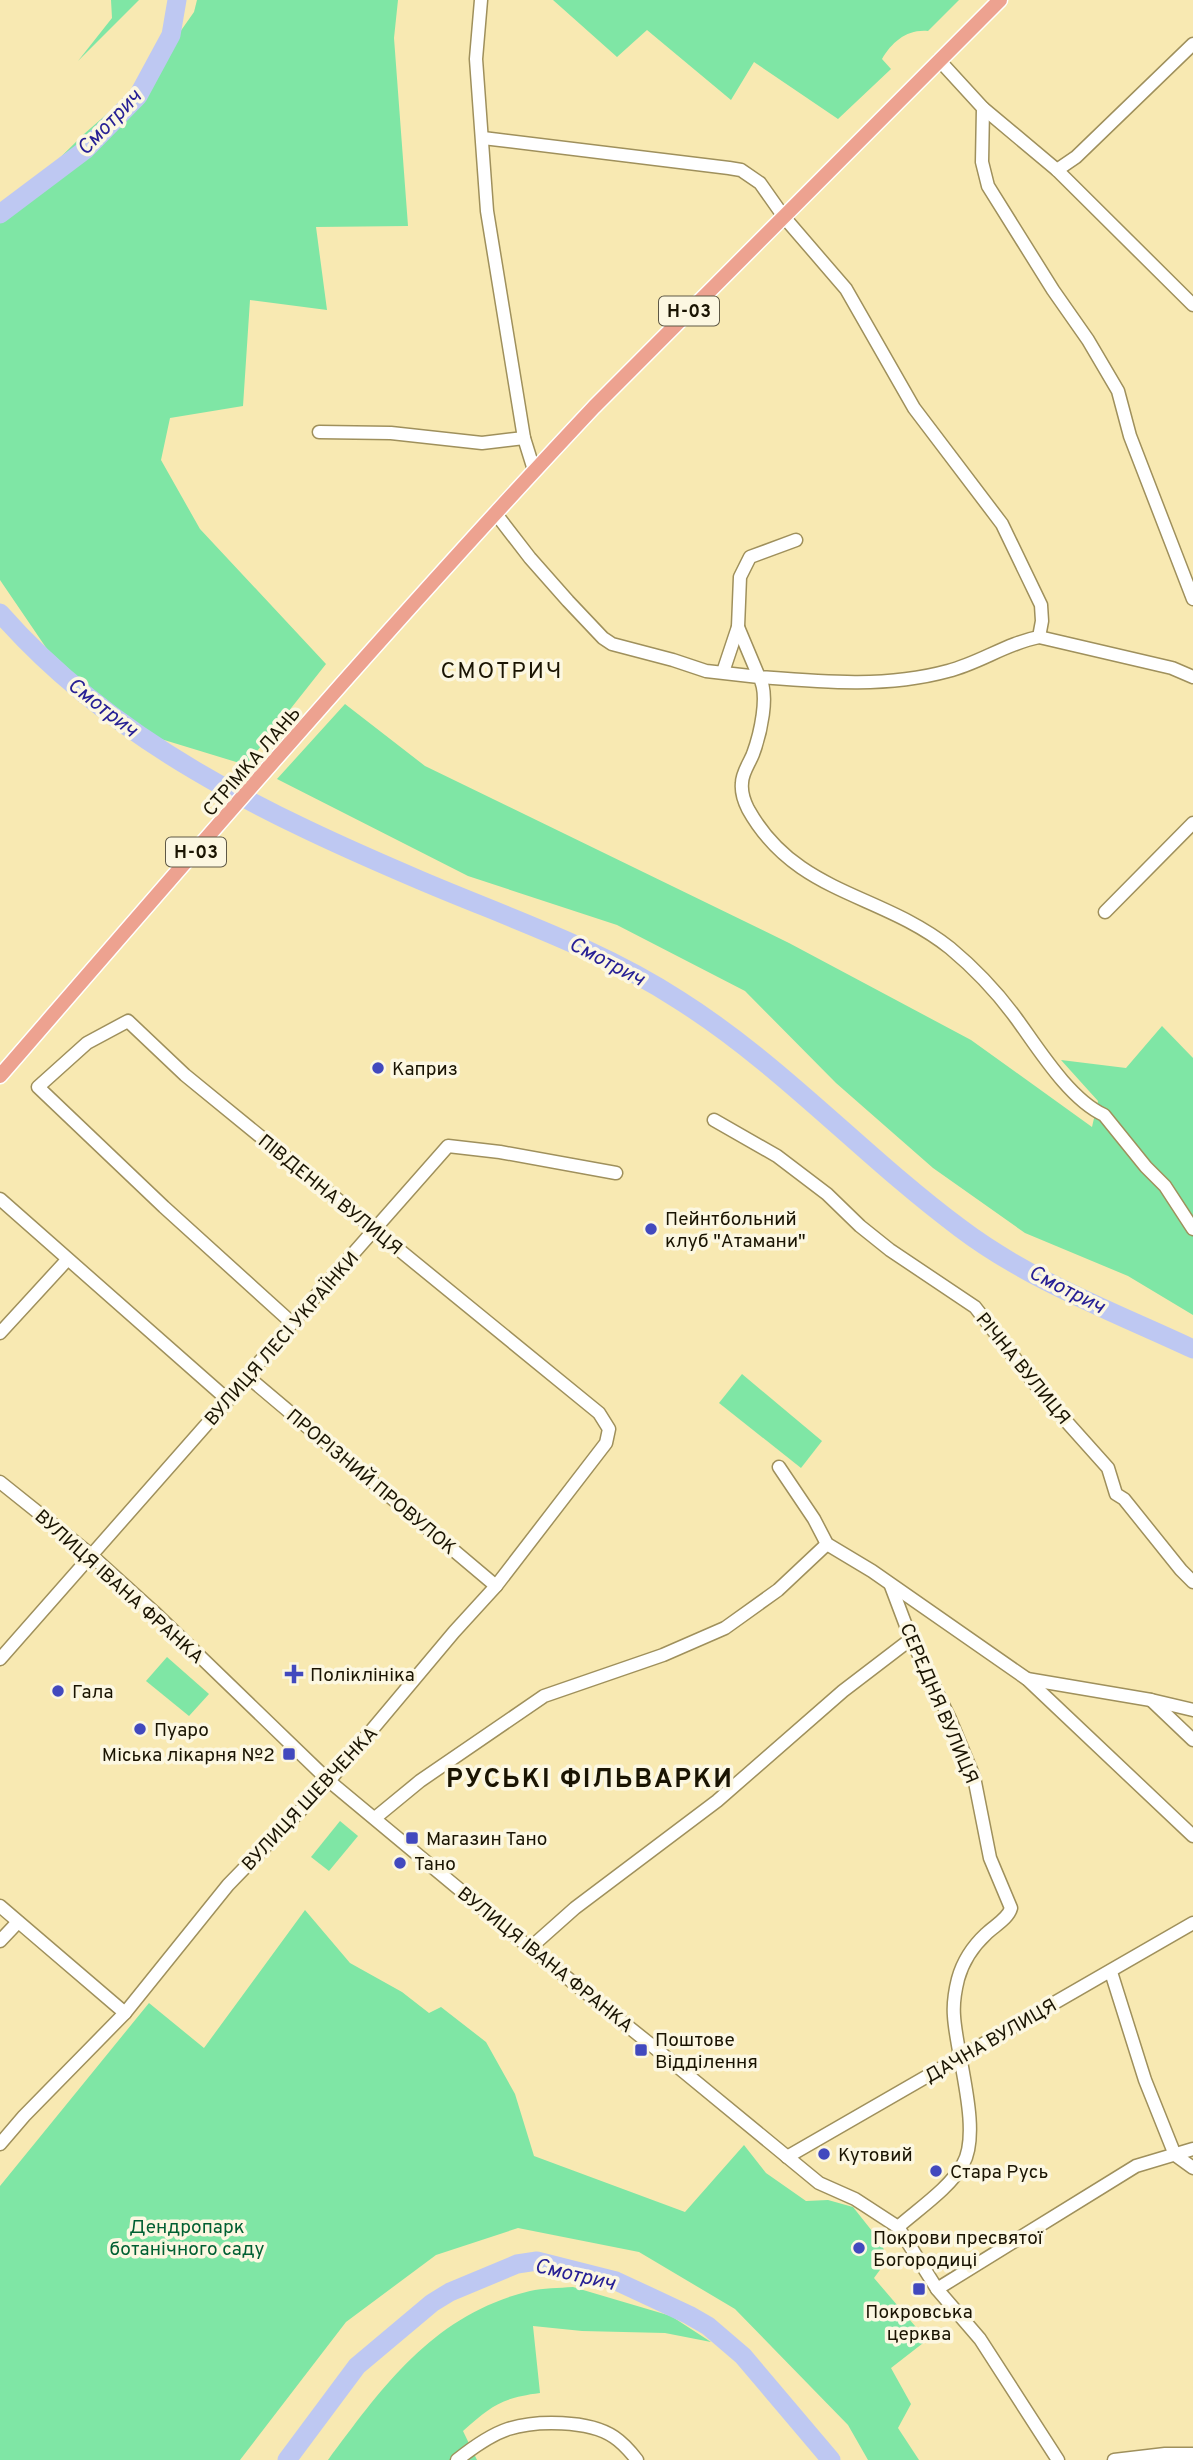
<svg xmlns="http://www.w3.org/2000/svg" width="1193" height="2460" font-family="Overpass,sans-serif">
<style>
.green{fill:#7fe6a5}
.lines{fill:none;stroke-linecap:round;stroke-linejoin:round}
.river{stroke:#bec8f2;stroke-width:19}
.minor-casing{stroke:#9f905c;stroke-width:15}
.major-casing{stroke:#fff;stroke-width:17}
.minor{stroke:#fff;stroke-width:12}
.major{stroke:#eda290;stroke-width:14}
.poi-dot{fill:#4249be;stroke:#fcf7e1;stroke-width:2.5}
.labels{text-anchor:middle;stroke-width:7;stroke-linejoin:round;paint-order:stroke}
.shield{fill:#fcf7e1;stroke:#5e5845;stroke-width:2}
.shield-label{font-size:18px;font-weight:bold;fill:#1a1402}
.street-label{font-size:19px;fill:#1a1402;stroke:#fcf7e1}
.poi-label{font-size:19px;fill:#1a1402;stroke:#fcf7e1;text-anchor:start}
.park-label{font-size:19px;fill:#005f32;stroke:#fcf7e1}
.water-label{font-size:21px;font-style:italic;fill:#272095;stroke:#fcf7e1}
.quarter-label{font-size:23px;letter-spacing:2px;fill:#1a1402;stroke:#fcf7e1}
.district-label{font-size:26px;font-weight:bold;letter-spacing:2px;fill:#1a1402;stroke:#fcf7e1}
</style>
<rect width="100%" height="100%" fill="#f8e9b2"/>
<!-- green -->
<g class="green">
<polygon points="111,0 139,0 78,61 112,18"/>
<polygon points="197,0 398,0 394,38 408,226 316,227 327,310 250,300 243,406 170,418 161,460 200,529 326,664 246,765 138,732 47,649 0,580 0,217 84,134 147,79 194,12"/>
<path d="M553,0h406l-31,31c-21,-2 -36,11 -46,28l9,10 -53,50 -84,-57 -23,38 -84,-70 -30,27z"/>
<polygon points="345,704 425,766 789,943 971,1040 1092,1127 1098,1101 1061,1060 1126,1068 1162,1026 1193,1058 1193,1315 1128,1276 1025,1233 933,1168 836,1083 745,991 617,925 468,876 277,779"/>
<polygon points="742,1374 822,1441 801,1468 719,1403"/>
<polygon points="167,1657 209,1694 189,1716 146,1681"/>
<polygon points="340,1821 358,1836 329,1871 311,1857"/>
<polygon points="305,1910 350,1963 402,1992 429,2013 441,2007 486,2042 515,2094 534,2156 685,2212 744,2145 766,2173 806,2201 828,2200 853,2207 880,2241 888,2259 874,2278 927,2340 891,2368 911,2404 898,2428 919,2460 868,2460 848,2425 735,2309 639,2252 518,2228 436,2255 346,2322 240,2460 0,2460 0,2186 149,2003 204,2048"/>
<path d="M573,2287l98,29 40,26 -46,-9 -83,-2 -49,-5 7,67c-39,5 -49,13 -77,38l14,29h-149c55,-74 106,-146 202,-169 13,-3 29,-3 43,-4z"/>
</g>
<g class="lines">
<!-- river -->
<g class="river">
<polyline points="0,214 85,150 138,96 171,35 177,0"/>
<path d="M0,613c113,129 267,202 422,268 87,37 177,67 257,119 103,65 184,156 281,228 70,53 154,84 233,121"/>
<polyline points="287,2460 357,2366 432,2303 450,2292 517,2264 537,2261 616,2281 689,2315 708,2326 743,2356 831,2460"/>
</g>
<!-- minor casing -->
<g class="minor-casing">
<g id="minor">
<polyline points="481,0 476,59 487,211 524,438 534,470"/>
<polyline points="939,60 983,108 982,162 988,186 1053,290 1088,340 1118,391 1130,436 1193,599"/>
<polyline points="983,108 1057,170 1193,305"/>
<polyline points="483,138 729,168 741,170 760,183 784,217 846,289 914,408 1002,524 1041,605 1042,621 1039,637"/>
<polyline points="1057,170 1076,157 1193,44"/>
<polyline points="319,432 391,433 482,443 524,438"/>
<path d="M496,514l34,44 38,43 35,37 9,6 61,16 33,11 53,6c11,17 1,58 -6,77 -4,10 -11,19 -11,29 -1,9 2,18 6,26 48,86 132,83 202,139 24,20 47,44 66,70 22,30 53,81 88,97l42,52 19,19 28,43"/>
<path d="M738,627l21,50c63,5 127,11 189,-6 32,-8 59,-28 91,-34l133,31 21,9"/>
<polyline points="723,672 738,627 740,577 750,557 796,540"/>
<polyline points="1105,912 1193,823"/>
<polyline points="714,1120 777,1156 827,1194 860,1226 890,1250 975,1307 1049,1402 1108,1468 1116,1494 1124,1499 1181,1570 1193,1582"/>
<polyline points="0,1199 228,1400"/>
<polyline points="0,1333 67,1260"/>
<polyline points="248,1377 496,1586"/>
<polyline points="779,1467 814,1519 827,1544 872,1571 1027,1679 1193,1836"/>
<polyline points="0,1482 90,1554 154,1612 329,1781 530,1948 650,2044 819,2183 855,2199 898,2227 937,2289 980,2339 1058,2460"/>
<path d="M891,1586l20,53 39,80 24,58 16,81 21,50c-3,11 -17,18 -25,26 -14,13 -23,27 -28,45 -3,12 -5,25 -4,37 2,38 28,115 9,148 -12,23 -46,46 -65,63"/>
<polyline points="0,1659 228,1400 292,1323 448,1146 500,1152 616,1173"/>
<polyline points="1027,1679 1151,1700 1193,1710"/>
<polyline points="1151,1700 1193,1740"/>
<polyline points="375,1818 420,1781 544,1696 663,1655 725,1628 778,1590 827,1544"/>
<polyline points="0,1906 125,2013"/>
<polyline points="0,1941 18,1922"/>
<polyline points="530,1948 575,1908 717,1801 843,1691 911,1639"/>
<polyline points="1111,1972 1145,2080 1175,2155 1193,2168"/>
<polyline points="0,2144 24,2116 125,2013 228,1885 329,1781 454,1632 496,1586 606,1443 609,1429 599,1413 185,1075 128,1021 87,1043 38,1087 164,1207 292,1323"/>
<polyline points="787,2157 1193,1923"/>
<polyline points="937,2289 1136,2166 1193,2149"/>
<path d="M457,2460c15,-12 33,-25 51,-31 28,-9 81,-9 106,8 9,6 16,14 23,23"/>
<polyline points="1114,2460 1165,2454 1193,2454"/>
</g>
</g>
<!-- major casing -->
<g class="major-casing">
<path id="major" d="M0,1076c195,-225 390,-452 594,-669l406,-407"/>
</g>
<!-- minor -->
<use href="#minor" class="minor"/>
<!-- major -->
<use href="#major" class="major"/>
</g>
<!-- markers -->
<g class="poi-dot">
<circle cx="378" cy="1068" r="7"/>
<circle cx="651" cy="1229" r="7"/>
<path d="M290.5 1663.5h7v7h7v7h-7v7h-7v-7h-7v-7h7z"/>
<circle cx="58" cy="1691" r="7"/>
<circle cx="140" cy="1729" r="7"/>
<rect x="282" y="1747" width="14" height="14" rx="3.5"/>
<rect x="405" y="1831" width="14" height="14" rx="3.5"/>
<circle cx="400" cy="1863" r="7"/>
<rect x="634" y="2043" width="14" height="14" rx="3.5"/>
<circle cx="824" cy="2154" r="7"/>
<circle cx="936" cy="2171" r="7"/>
<circle cx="859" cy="2248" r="7"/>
<rect x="912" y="2282" width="14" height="14" rx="3.5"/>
</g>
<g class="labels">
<!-- shield labels -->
<g class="shield">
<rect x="659" y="296.5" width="60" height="29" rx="5"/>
<rect x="166" y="837.5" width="60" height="29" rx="5"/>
</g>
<g class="shield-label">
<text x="689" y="317">Н-03</text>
<text x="196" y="858">Н-03</text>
</g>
<!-- street labels -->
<g class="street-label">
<text transform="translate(251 761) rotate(-49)" y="7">СТРІМКА ЛАНЬ</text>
<text transform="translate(331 1194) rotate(39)" y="7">ПІВДЕННА ВУЛИЦЯ</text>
<text transform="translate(281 1338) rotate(-49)" y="7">ВУЛИЦЯ ЛЕСІ УКРАЇНКИ</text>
<text transform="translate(1024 1368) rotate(51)" y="7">РІЧНА ВУЛИЦЯ</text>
<text transform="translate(372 1481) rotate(40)" y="7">ПРОРІЗНИЙ ПРОВУЛОК</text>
<text transform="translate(120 1586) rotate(42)" y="7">ВУЛИЦЯ ІВАНА ФРАНКА</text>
<text transform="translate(940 1703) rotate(67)" y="7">СЕРЕДНЯ ВУЛИЦЯ</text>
<text transform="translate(309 1798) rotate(-47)" y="7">ВУЛИЦЯ ШЕВЧЕНКА</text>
<text transform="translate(546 1959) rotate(39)" y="7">ВУЛИЦЯ ІВАНА ФРАНКА</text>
<text transform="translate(990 2040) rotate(-30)" y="7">ДАЧНА ВУЛИЦЯ</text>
</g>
<!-- poi labels -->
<g class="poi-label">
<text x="392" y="1075">Каприз</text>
<text x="665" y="1225">Пейнтбольний<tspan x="665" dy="22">клуб "Атамани"</tspan></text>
<text x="310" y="1681">Поліклініка</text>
<text x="72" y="1698">Гала</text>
<text x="154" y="1736">Пуаро</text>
<text x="275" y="1761" text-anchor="end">Міська лікарня №2</text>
<text x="426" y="1845">Магазин Тано</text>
<text x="414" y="1870">Тано</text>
<text x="655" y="2046">Поштове<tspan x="655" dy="22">Відділення</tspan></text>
<text x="838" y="2161">Кутовий</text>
<text x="950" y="2178">Стара Русь</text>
<text x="873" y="2244">Покрови пресвятої<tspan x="873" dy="22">Богородиці</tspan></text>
<text x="919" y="2318" text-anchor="middle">Покровська<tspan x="919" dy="22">церква</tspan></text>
</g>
<!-- park labels -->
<g class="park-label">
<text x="187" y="2233">Дендропарк<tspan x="187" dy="22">ботанічного саду</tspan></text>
</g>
<!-- water labels -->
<g class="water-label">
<text transform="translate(109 122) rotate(-46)" y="7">Смотрич</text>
<text transform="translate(103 707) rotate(38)" y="7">Смотрич</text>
<text transform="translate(607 961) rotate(28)" y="7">Смотрич</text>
<text transform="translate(1067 1289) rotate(27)" y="7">Смотрич</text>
<text transform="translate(575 2274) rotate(13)" y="7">Смотрич</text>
</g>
<!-- quarter labels -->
<g class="quarter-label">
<text x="502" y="678">СМОТРИЧ</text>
</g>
<!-- district labels -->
<g class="district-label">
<text x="590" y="1787">РУСЬКІ ФІЛЬВАРКИ</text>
</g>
</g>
</svg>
